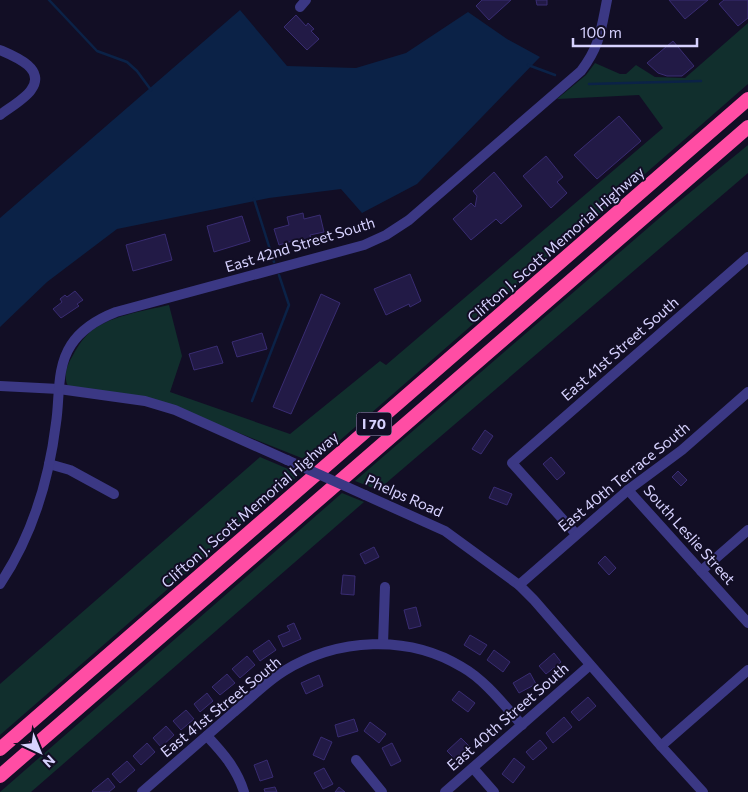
<svg xmlns="http://www.w3.org/2000/svg" width="748" height="792" font-family="Commissioner,sans-serif">
<style>
.green{fill:#112f2d}
.water{fill:#0b2247}
.lines{fill:none;stroke-linecap:round;stroke-linejoin:round}
.stream{stroke:#0b2247;stroke-width:2.5}
.building{fill:#221a46;stroke:#392c72}
.minor{stroke:#3b3884;stroke-width:10}
.highway{stroke:#ff4da4;stroke-width:14}
.minor-bridge{stroke:#3b3884;stroke-width:10}
.labels{text-anchor:middle;stroke-width:4;stroke-linejoin:round;paint-order:stroke}
.shield{fill:#120e25;stroke:#9c97be;stroke-width:1}
.shield-label{font-size:14px;font-weight:bold;fill:#d7d2ff}
.street-label{font-size:15px;fill:#d7d2ff;stroke:#120e25}
</style>
<rect width="100%" height="100%" fill="#120e25"/>
<!-- green -->
<g class="green">
<path d="M748,23v61l-434,379 -140,-56 -106,-21c-5,-9 -1,-21 4,-29 4,-8 9,-16 15,-22 18,-19 58,-24 82,-30l13,51 -12,36 120,42 90,-73 6,4 277,-237 -24,-33 -82,4 29,-24 9,-12 25,11h6l10,-9 19,12 30,1z"/>
<polygon points="748,145 748,173 378,490 355,481 671,208"/>
<polygon points="260,457 300,474 0,735 0,684"/>
<polygon points="342,493 364,502 31,792 0,792"/>
</g>
<!-- water -->
<polygon class="water" points="240,10 287,66 356,68 406,53 468,12 507,39 540,57 417,184 362,213 341,189 269,198 117,229 47,282 0,327 0,218"/>
<g class="lines">
<!-- stream -->
<g class="stream">
<polyline points="49,0 97,51 127,62 137,71 151,90"/>
<polyline points="528,65 555,75"/>
<polyline points="589,84 701,81"/>
<polyline points="254,199 274,262"/>
<polyline points="252,401 289,305 279,275"/>
</g>
</g>
<!-- building -->
<g class="building">
<polygon points="482,0 511,0 489,20 476,6"/>
<polygon points="536,0 547,0 547,5 537,5"/>
<polygon points="669,0 708,0 685,19"/>
<polygon points="724,0 748,0 748,18 738,26 719,4"/>
<polygon points="296,15 306,26 308,23 314,29 311,31 319,39 307,50 284,27"/>
<polygon points="673,41 694,66 682,76 667,76 658,73 647,63"/>
<polygon points="619,116 641,141 597,179 574,155"/>
<polygon points="546,156 563,177 557,182 567,193 551,208 523,176"/>
<polygon points="494,172 522,206 501,224 496,219 471,240 453,219 471,203 475,207 477,196 473,191"/>
<polygon points="303,213 304,219 320,215 324,232 310,235 311,240 297,244 296,240 279,245 274,229 289,225 287,217"/>
<polygon points="242,216 250,241 214,252 207,226"/>
<polygon points="165,234 172,260 133,271 126,245"/>
<polygon points="410,274 421,301 410,307 409,304 386,315 374,289"/>
<polygon points="75,291 83,300 77,304 79,306 61,318 53,309 62,302 60,299 65,295 67,297"/>
<polygon points="321,294 340,303 291,414 273,407"/>
<polygon points="262,333 267,349 237,357 232,342"/>
<polygon points="217,346 223,363 194,370 189,354"/>
<polygon points="485,430 493,436 481,454 472,449"/>
<polygon points="551,457 565,473 557,480 543,464"/>
<polygon points="678,471 687,480 681,486 672,477"/>
<polygon points="494,487 512,494 507,505 489,498"/>
<polygon points="374,547 379,557 365,564 360,554"/>
<polygon points="605,556 616,568 609,575 598,563"/>
<polygon points="343,575 355,576 354,595 341,594"/>
<polygon points="416,607 421,626 409,629 404,610"/>
<polygon points="294,623 301,639 283,647 278,636 290,631 287,626"/>
<polygon points="470,635 487,645 480,655 464,645"/>
<polygon points="269,640 276,650 260,661 253,651"/>
<polygon points="494,650 510,662 503,672 487,660"/>
<polygon points="554,653 561,662 546,674 539,666"/>
<polygon points="247,656 255,665 240,678 232,669"/>
<polygon points="530,673 536,684 519,693 513,683"/>
<polygon points="227,674 235,683 220,695 212,687"/>
<polygon points="319,675 323,686 306,694 301,683"/>
<polygon points="459,691 475,703 468,712 452,700"/>
<polygon points="207,693 213,701 200,712 194,704"/>
<polygon points="588,697 596,706 579,721 571,712"/>
<polygon points="186,710 194,719 181,730 173,721"/>
<polygon points="564,717 572,727 553,743 546,733"/>
<polygon points="354,719 358,731 338,737 335,725"/>
<polygon points="370,722 386,734 379,743 364,731"/>
<polygon points="166,726 174,735 161,747 153,738"/>
<polygon points="321,737 332,742 324,760 313,755"/>
<polygon points="461,738 469,746 455,759 447,751"/>
<polygon points="540,740 547,748 533,760 526,752"/>
<polygon points="147,743 155,752 141,765 133,756"/>
<polygon points="392,743 401,761 391,766 382,748"/>
<polygon points="514,758 525,767 513,783 502,774"/>
<polygon points="267,760 273,777 260,781 254,765"/>
<polygon points="127,761 135,770 120,783 112,774"/>
<polygon points="324,768 333,784 323,789 314,773"/>
<polygon points="108,778 115,787 109,792 93,792 92,791"/>
<polygon points="275,787 277,792 265,792 264,789"/>
<polygon points="339,787 345,792 335,792"/>
</g>
<g class="lines">
<!-- minor -->
<g class="minor">
<polyline points="300,7 306,0"/>
<path d="M0,50c14,6 47,19 31,40 -6,9 -22,18 -31,25"/>
<polyline points="0,386 59,389 145,401 175,410 287,460"/>
<polyline points="49,464 70,470 114,494"/>
<polyline points="628,490 748,623"/>
<polyline points="365,495 445,531 519,585 534,600 661,746 703,792"/>
<polyline points="576,534 512,463 748,257"/>
<polyline points="701,571 748,530"/>
<path d="M0,584c32,-48 49,-104 56,-161 4,-25 0,-55 15,-78 11,-17 27,-26 45,-33l248,-67 22,-10 23,-15 172,-149c19,-25 20,-41 26,-71"/>
<polyline points="519,585 628,490 682,450 748,392"/>
<polyline points="383,644 385,587"/>
<path d="M207,736c16,17 30,33 37,56"/>
<polyline points="661,746 748,670"/>
<polyline points="356,760 382,792"/>
<polyline points="473,768 494,792"/>
<path d="M142,792c31,-27 61,-53 92,-80 16,-13 32,-30 50,-41 53,-33 124,-37 178,-4 23,13 42,38 60,58"/>
<polyline points="445,792 590,665"/>
</g>
<!-- highway -->
<g class="highway">
<polyline points="0,749 748,99"/>
<polyline points="0,776 748,127"/>
</g>
<!-- minor-bridge -->
<polyline class="minor-bridge" points="287,460 365,495"/>
</g>
<g class="labels">
<!-- shield labels -->
<rect class="shield" x="356.5" y="412.5" width="35" height="23" rx="4"/>
<g class="shield-label">
<text x="374" y="429">I 70</text>
</g>
<!-- street labels -->
<g class="street-label">
<text transform="translate(300 245) rotate(-17)" y="5">East 42nd Street South</text>
<text transform="translate(556 245) rotate(-41)" y="5">Clifton J. Scott Memorial Highway</text>
<text transform="translate(620 349) rotate(-41)" y="5">East 41st Street South</text>
<text transform="translate(624 477) rotate(-39)" y="5">East 40th Terrace South</text>
<text transform="translate(404 496) rotate(24)" y="5">Phelps Road</text>
<text transform="translate(250 510) rotate(-41)" y="5">Clifton J. Scott Memorial Highway</text>
<text transform="translate(689 535) rotate(48)" y="5">South Leslie Street</text>
<text transform="translate(221 707) rotate(-39)" y="5">East 41st Street South</text>
<text transform="translate(508 717) rotate(-41)" y="5">East 40th Street South</text>
</g>
</g>
<!-- north arrow -->
<g transform="translate(40 752) rotate(136)" stroke="#120e25" stroke-width="4" paint-order="stroke">
<path d="M0-4L9 19L0 12L-9 19Z" fill="#d7d2ff"/>
<text y="-8" font-size="14" font-weight="bold" text-anchor="middle" fill="#d7d2ff">N</text>
</g>
<!-- scale -->
<path d="M573 38v8h124v-8" fill="none" stroke="#d7d2ff" stroke-width="2.5"/>
<text x="580" y="38" font-size="15" fill="#d7d2ff" stroke="#120e25" stroke-width="4" paint-order="stroke">100 m</text>
</svg>
